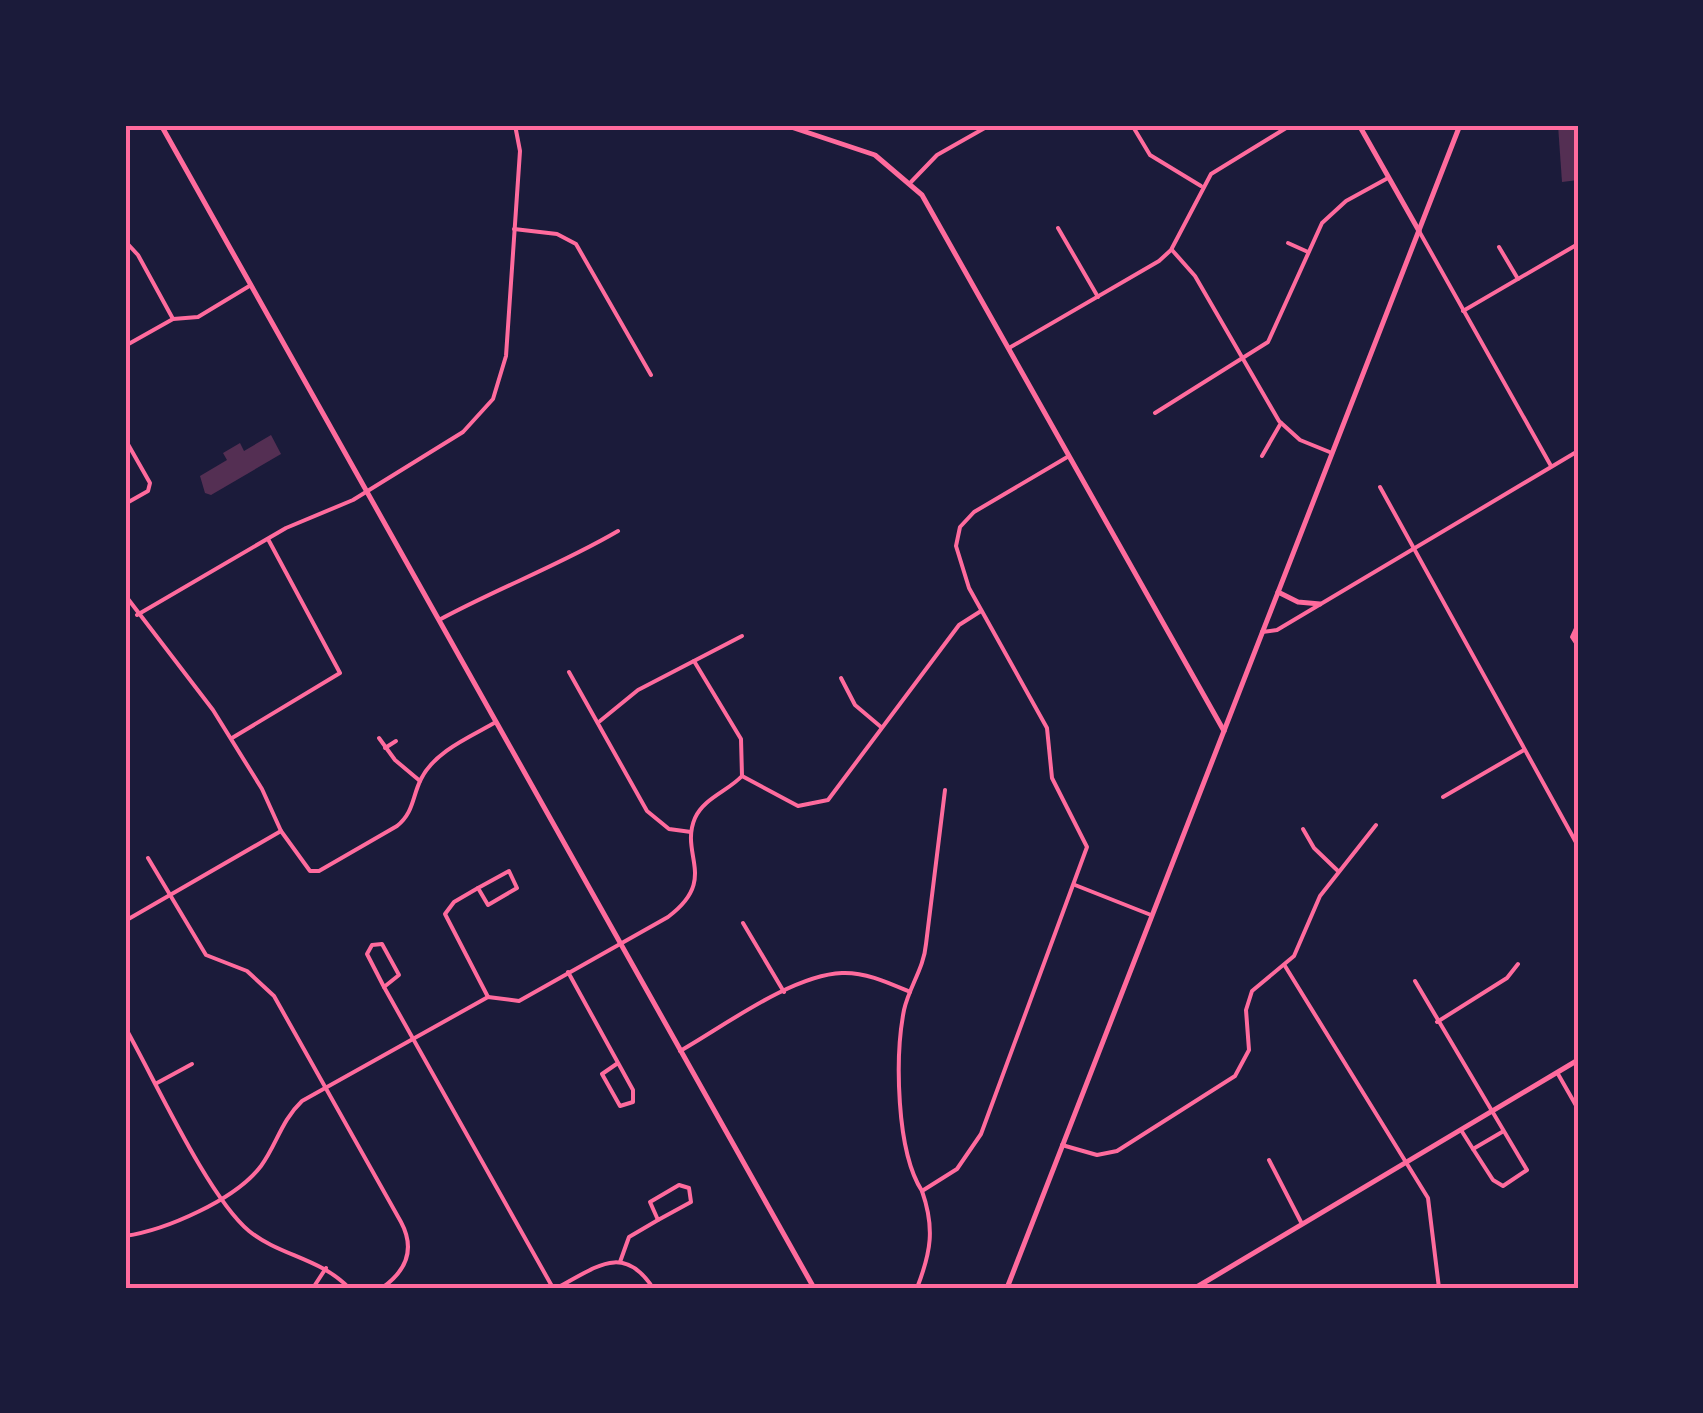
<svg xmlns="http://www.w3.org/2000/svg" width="1703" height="1413" font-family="Cabin,sans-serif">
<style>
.building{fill:#542f53}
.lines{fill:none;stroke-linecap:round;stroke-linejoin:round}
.path{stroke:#ff6b9d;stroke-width:2.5}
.minor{stroke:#ff6b9d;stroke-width:4}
.tertiary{stroke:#ff6b9d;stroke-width:5}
.secondary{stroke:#ff6b9d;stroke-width:5}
.neatline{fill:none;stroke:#ff6b9d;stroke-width:4}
</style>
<rect width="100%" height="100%" fill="#1b1b3a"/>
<!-- building -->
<g class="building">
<polygon points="1558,125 1578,125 1578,180 1562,182"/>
<polygon points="271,435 281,454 211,495 205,493 200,476 227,460 223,453 240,443 244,451"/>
</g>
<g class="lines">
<!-- path -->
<polyline class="path" points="125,749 125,772"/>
<!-- minor -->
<g class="minor">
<polyline points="1132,125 1150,155 1201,186"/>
<polyline points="911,182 937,155 990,125"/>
<polyline points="1058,228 1098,297"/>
<polyline points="514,229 557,234 576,244 651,375"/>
<polyline points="1419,231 1551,466"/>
<polyline points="125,241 138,255 173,319"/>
<polyline points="1288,243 1308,252"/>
<polyline points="1499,247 1518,279"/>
<polyline points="1172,250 1195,276 1279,421 1300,440 1332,453"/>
<polyline points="1463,311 1578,244"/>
<polyline points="125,346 173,319 198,317 251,285"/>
<polyline points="1009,348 1159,261 1171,250 1211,174 1291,125"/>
<polyline points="1155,413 1268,342 1322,223 1346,201 1388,178"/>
<polyline points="125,439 150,483 148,491 125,504"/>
<polyline points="1262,456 1281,423"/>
<polyline points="1380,487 1578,846"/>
<path d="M125,595l88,115 49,79 19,42 29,40h9l78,-45c17,-14 15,-29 24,-47 14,-28 49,-42 75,-57"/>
<polyline points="137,615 286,528 353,500 463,432 493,399 506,356 520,151 515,125"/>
<path d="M439,620c59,-32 121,-55 179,-89"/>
<polyline points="1578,624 1572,637 1578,646"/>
<polyline points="1262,632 1277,630 1578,451"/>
<polyline points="694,661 741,739 742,776"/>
<polyline points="569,672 647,811 669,829 691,832"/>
<polyline points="841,678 855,705 881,727"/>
<polyline points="600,721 638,690 742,636"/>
<polyline points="232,738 340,673 268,539"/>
<polyline points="379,738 395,760 420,781"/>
<polyline points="385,748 396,741"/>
<polyline points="742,776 798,806 828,800 959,625 981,611"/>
<polyline points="1443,797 1524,750"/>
<polyline points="1303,829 1314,848 1338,871"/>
<path d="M148,858l58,97 41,16 27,25 127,226c15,28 5,49 -19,66"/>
<polygon points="509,871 517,888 488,905 478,888"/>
<polyline points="1075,885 1151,915"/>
<polyline points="478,888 454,902 445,914 488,997"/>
<polyline points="125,921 281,831"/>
<polyline points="743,923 784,992"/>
<polygon points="382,944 399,975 384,987 367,954 372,945"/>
<polyline points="1285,966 1428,1198 1439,1288"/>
<polyline points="568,972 633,1090 633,1102 620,1106 602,1074 618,1063"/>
<polyline points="1415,981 1527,1170 1503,1186 1493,1180 1473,1149 1502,1132"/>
<polyline points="384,987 553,1288"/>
<polyline points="1437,1022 1507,978 1518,964"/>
<path d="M125,1027c29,51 83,170 124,204 31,25 71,27 100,57"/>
<path d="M680,1051c44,-25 112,-76 162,-78 24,-1 47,10 68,19"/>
<polyline points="1558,1074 1578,1109"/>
<polyline points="157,1083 192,1064"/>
<polyline points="1461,1130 1473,1149"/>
<polyline points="1062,1145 1097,1155 1117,1151 1235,1076 1249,1050 1246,1010 1252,991 1294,956 1320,896 1376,825"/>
<polyline points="1269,1160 1302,1224"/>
<polygon points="679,1185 689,1188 691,1202 658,1220 650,1202"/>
<path d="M922,1191c-26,-40 -27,-135 -18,-181 5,-23 20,-42 22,-66 6,-51 13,-102 19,-154"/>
<path d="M125,1236c41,-6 110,-36 136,-70 16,-22 20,-45 41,-65l186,-104 31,4 149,-84c51,-38 11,-62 27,-99 9,-20 33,-27 47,-42"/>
<polyline points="620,1262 629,1237 658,1220"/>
<polyline points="313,1288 326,1268"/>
<path d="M557,1288c38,-20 66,-46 96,0"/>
<path d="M917,1288c14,-36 18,-60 5,-97l35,-22 24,-35 106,-287 -35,-69 -5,-50 -78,-140 -13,-42 4,-19 14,-15 95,-56"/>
</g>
<!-- tertiary -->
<g class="tertiary">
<polyline points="161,125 814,1288"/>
<polyline points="785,125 875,155 922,195 1224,731"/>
<polyline points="1359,125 1419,231"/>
<polyline points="1195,1288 1578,1060"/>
</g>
<!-- secondary -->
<g class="secondary">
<polyline points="1278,592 1298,602 1320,604"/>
<polyline points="1007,1288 1460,125"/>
</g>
</g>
<!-- border -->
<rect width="1703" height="1413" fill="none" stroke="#1b1b3a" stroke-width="255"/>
<rect x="128" y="128" width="1448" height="1158" class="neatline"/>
</svg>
